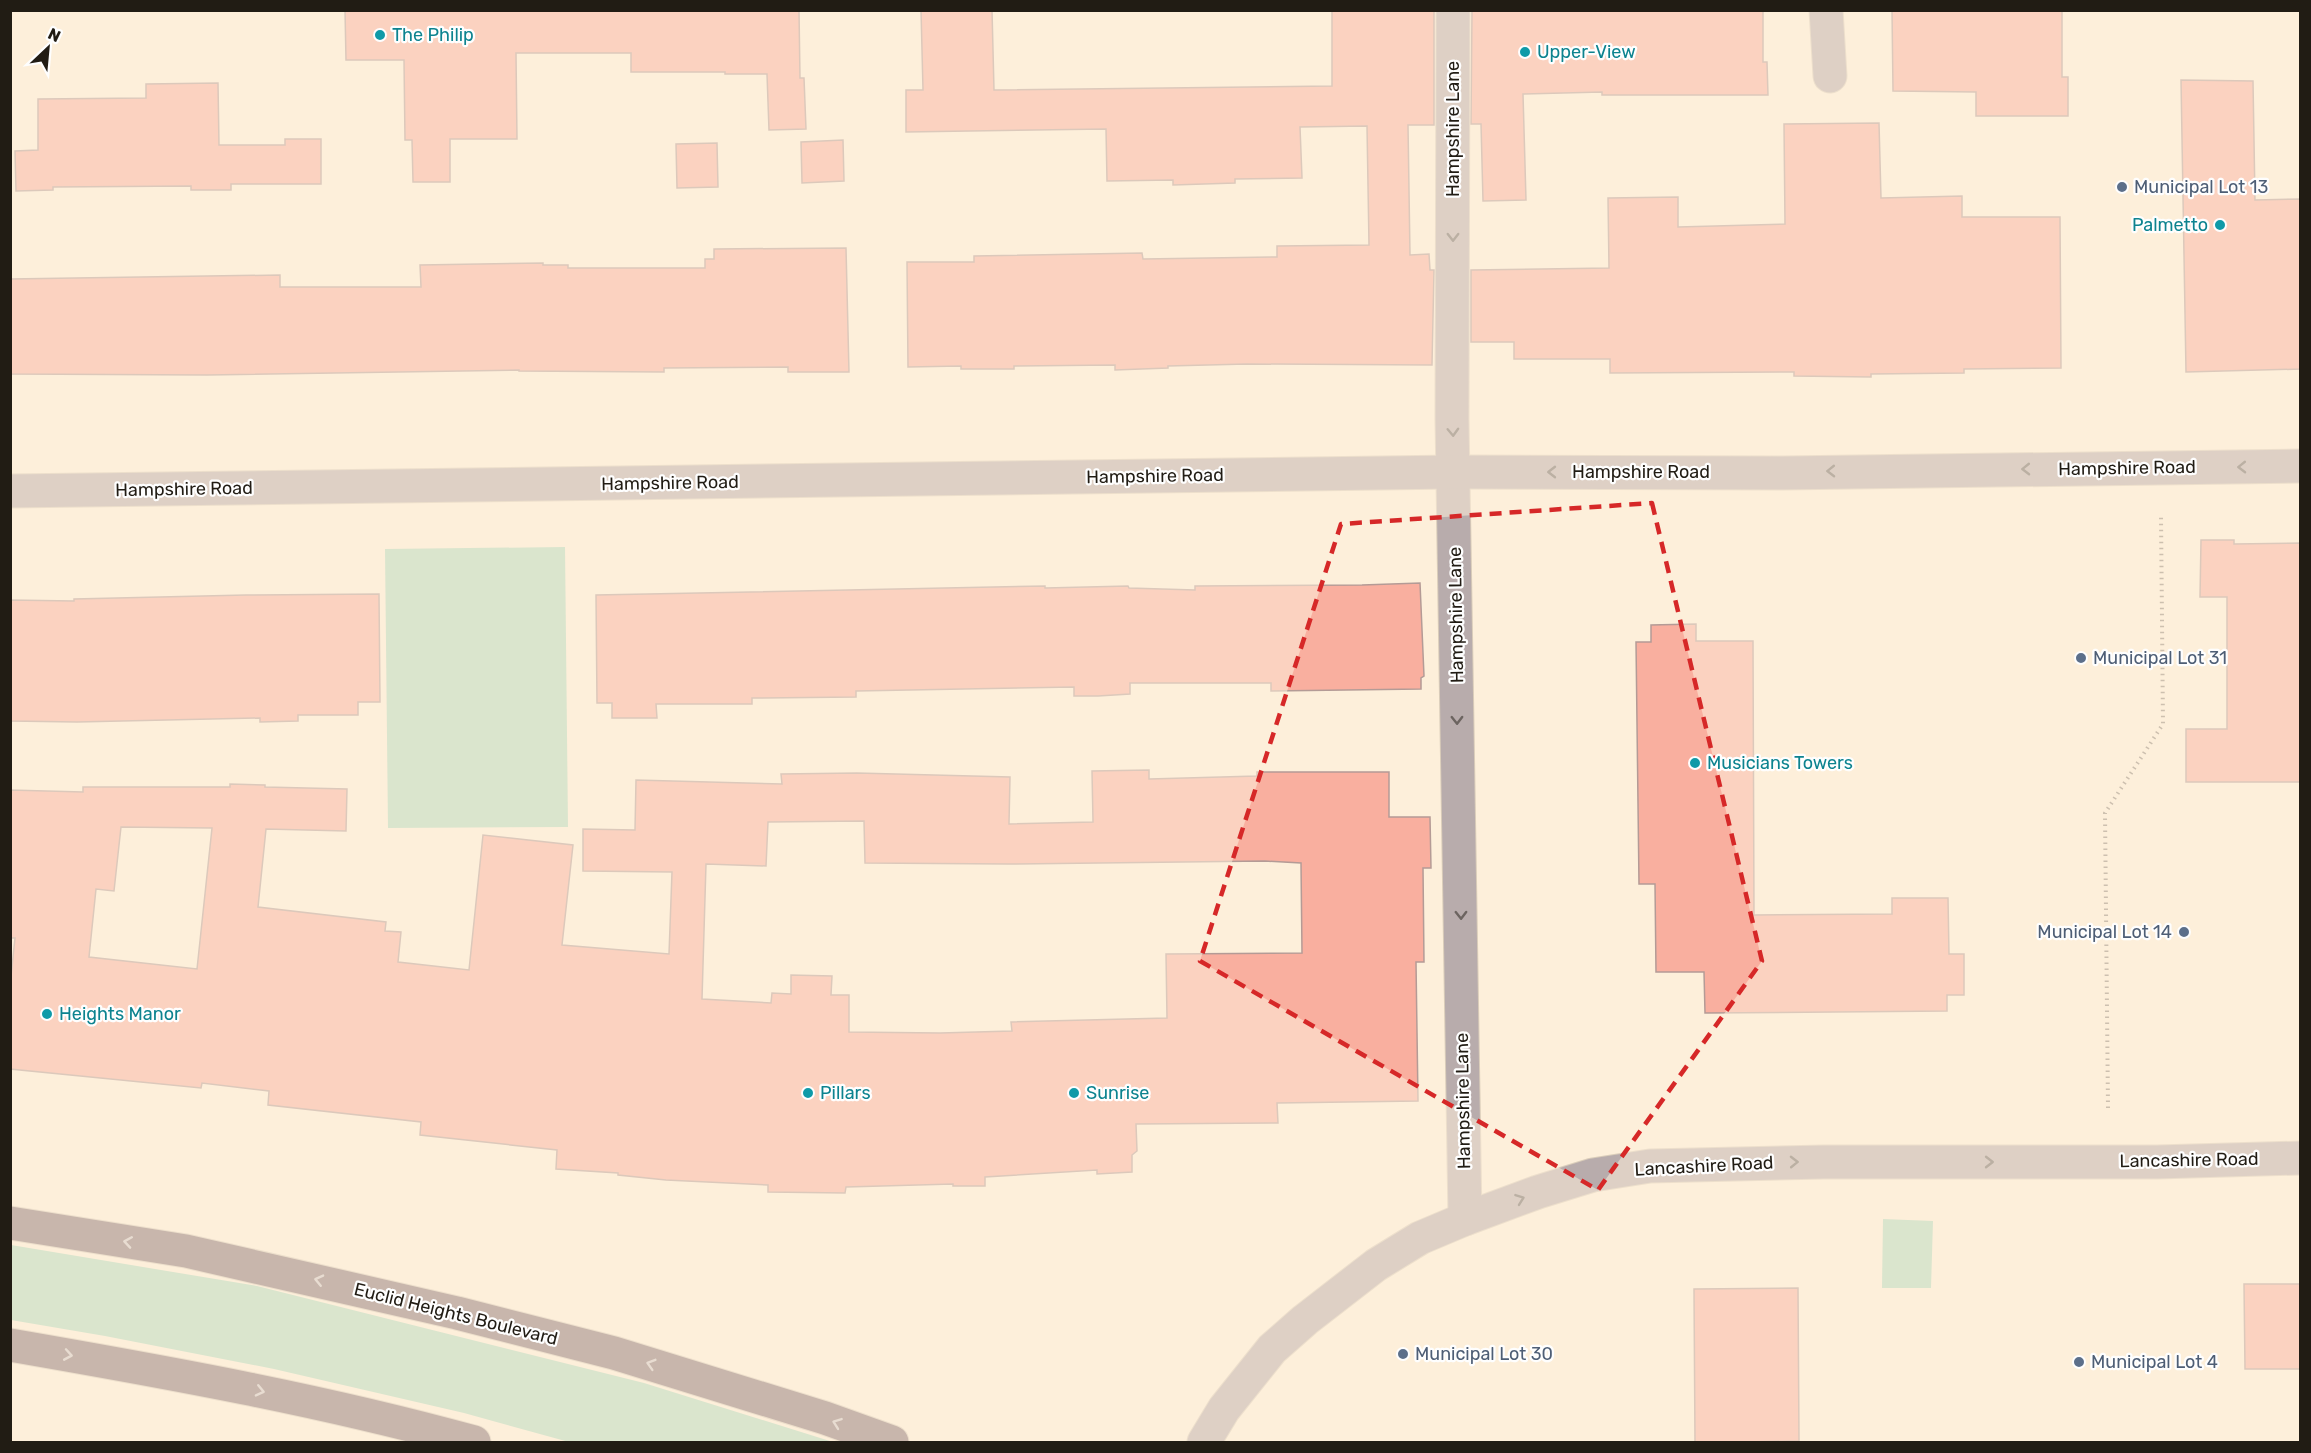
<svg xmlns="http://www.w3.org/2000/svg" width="2311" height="1453" font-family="Rubik,sans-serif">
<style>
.green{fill:#afd9bd}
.building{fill:#f9af9f;stroke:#b49b96;stroke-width:1.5;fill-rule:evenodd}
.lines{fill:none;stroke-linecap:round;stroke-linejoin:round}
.minor-casing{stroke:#dacdba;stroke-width:35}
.major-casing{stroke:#dacdba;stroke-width:35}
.path{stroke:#92887a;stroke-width:4;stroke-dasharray:1.5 4.5;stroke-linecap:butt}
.minor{stroke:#b8acac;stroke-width:33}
.major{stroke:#877273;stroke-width:33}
.oneway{stroke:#6c6460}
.oneway2{stroke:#cec6c6}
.marked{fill:none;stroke:#d62828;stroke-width:4.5;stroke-dasharray:12 8;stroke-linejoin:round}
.culture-dot{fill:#0f9aa8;stroke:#fefefe;stroke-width:2}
.service-dot{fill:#5c6f8a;stroke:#fefefe;stroke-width:2}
.labels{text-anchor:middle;stroke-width:4.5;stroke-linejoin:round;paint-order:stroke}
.culture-label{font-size:18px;fill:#0d838f;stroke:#fefefe;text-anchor:start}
.street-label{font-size:18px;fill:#211c14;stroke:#fefefe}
.service-label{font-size:18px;fill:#4e5e75;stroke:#fefefe;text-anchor:start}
</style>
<rect width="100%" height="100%" fill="#fdefda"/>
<!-- green -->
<g class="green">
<polygon points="565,547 568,827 388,828 385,549"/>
<polygon points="1883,1219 1933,1221 1931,1288 1882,1288"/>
<polygon points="11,1245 257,1286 644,1383 833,1442 569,1442 464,1413 274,1369 105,1336 11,1320"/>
</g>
<!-- building -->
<g class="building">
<polygon points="345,10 799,10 800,78 804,78 806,129 769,130 767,74 725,74 725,72 631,72 631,53 516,53 517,139 450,139 450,182 413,182 412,140 405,140 404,60 346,60"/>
<polygon points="921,10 992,10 994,90 1332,86 1332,10 1434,10 1434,125 1408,125 1410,255 1429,254 1430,270 1434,270 1432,365 1247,364 1168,366 1168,368 1115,370 1115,365 1014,366 1014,369 961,369 961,366 908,367 907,262 974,262 974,256 1142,253 1143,259 1277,257 1277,246 1369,245 1367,126 1300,127 1302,178 1235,179 1235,183 1173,185 1173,180 1107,181 1106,129 906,132 906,90 923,90"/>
<polygon points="1472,10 1763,10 1763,62 1767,62 1768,95 1602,95 1602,92 1523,94 1526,200 1483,201 1481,124 1471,124"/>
<polygon points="1892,10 2062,10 2062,77 2068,77 2068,116 1976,116 1976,92 1893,91"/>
<polygon points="2181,80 2253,81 2255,200 2301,199 2301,369 2186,372"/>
<polygon points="218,83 219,145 285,145 285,139 321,139 321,184 231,184 231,190 191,190 191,186 53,187 53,190 16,191 15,151 38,150 38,99 146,98 146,84"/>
<polygon points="1879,123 1881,198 1962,196 1962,217 2060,217 2061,368 1964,369 1964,373 1871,374 1871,377 1794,376 1794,372 1610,373 1610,359 1514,359 1514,342 1471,342 1471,270 1609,268 1608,198 1678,197 1678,227 1785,224 1784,124"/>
<polygon points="843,140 844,181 802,183 801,142"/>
<polygon points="717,143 718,187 677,188 676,144"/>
<polygon points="846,248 849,372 788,372 788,367 664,368 664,372 519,371 519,370 207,375 10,374 10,279 280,275 280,287 421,287 420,265 543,263 543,265 568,265 568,268 705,268 705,259 714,259 714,249"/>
<polygon points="2201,540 2234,540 2234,544 2301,543 2301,782 2186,782 2186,729 2227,729 2227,597 2200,597"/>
<polygon points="1420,583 1424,676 1421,678 1421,689 1271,691 1271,683 1130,683 1130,694 1098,696 1074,696 1074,687 856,691 856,697 752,698 752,704 656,704 657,718 612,718 612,703 597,703 596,595 1045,586 1045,588 1128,586 1129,588 1195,590 1195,586 1362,585"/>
<polygon points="379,594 380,702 358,702 358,715 298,715 298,721 260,722 260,718 77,722 10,721 10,600 74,601 74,599 246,595"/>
<polygon points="1696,624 1696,641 1753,641 1754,915 1892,914 1892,898 1948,898 1949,954 1964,954 1964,995 1947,995 1947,1011 1705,1013 1704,972 1656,972 1655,884 1639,884 1636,642 1651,642 1651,625"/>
<path d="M1149,770v9l108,-3v-4h132v45h41l1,51h-8l1,94h-8l2,139 -141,2 1,20 -142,1 1,27 -5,4v17l-35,2v-4l-112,7v9h-32v-2l-107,3 -1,6 -77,-1v-7l-102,-5 -48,-5v-2l-62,-4 1,-19 -137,-15 1,-13 -153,-17 1,-14 -67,-8 -1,5 -191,-19v-83l5,-48h-5v-148l73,2v-5h147v-3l35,1v2l82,2 -1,42 -80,-2 -8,78 128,15 -1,9 16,1 -3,30 71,8 14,-135 90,10 -11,100 107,9 3,-82 -89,-1v-42l52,1 1,-50 146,4 -1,-10 76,-1 153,4 -1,47 84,-2 -1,-51zM864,821l1,42 143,1 257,-3 36,2 1,90 -136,1 1,64 -156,4 1,9 -72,2 -91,-1v-37h-18l1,-19 -41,-1v19l-19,-1 -1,10 -69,-4 4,-135 60,2 2,-44zM121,827l91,1 -15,141 -108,-12 7,-68 18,2z"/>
<polygon points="2244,1284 2301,1284 2301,1369 2245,1369"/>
<polygon points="1798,1288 1799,1441 1695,1443 1694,1289"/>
</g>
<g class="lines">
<!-- minor casing -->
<g class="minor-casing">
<g id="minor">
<polyline points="1453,10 1452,419 1465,1219"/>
<polyline points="1826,10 1830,76"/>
<polyline points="10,491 1454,472 1783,473 2300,466"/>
<polyline points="1204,1442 1224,1409 1272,1349 1305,1320 1376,1265 1420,1238 1465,1219 1538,1192 1593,1175 1650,1166 1824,1162 2157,1162 2300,1158"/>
</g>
</g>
<!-- major casing -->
<g class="major-casing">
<g id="major">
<polyline points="10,1223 186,1251 457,1313 614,1353 825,1418 892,1442"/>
<path d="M10,1345c156,27 312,55 464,97"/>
</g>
</g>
<!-- path -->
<polyline class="path" points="2108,1108 2105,813 2163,724 2161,516"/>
<!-- minor -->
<use href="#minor" class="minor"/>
<!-- major -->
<use href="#major" class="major"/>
</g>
<!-- one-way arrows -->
<defs><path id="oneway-chevron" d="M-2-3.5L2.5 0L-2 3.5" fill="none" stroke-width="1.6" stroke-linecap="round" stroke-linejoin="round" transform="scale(1.5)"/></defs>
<g class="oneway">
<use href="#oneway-chevron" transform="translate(1453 237) rotate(90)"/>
<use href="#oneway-chevron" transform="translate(1453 432) rotate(88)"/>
<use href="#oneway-chevron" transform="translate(2242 467) rotate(179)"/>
<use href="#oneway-chevron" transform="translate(2026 469) rotate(179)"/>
<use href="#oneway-chevron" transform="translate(1831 471) rotate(179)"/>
<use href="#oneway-chevron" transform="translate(1552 472) rotate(180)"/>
<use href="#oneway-chevron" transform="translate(1457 720) rotate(89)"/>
<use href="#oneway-chevron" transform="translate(1461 915) rotate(89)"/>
<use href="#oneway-chevron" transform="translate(1794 1162) rotate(-1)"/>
<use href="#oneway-chevron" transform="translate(1989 1162)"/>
<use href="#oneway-chevron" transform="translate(1520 1199) rotate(-20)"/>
</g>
<g class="oneway2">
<use href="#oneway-chevron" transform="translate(128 1242) rotate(-171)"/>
<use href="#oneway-chevron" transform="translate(319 1280) rotate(-167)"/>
<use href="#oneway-chevron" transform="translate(68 1355) rotate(10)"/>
<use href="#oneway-chevron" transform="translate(651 1364) rotate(-163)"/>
<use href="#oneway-chevron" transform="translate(260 1391) rotate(13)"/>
<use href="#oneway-chevron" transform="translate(837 1423) rotate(-160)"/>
</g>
<!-- marked area -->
<path d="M0 0H2311V1453H0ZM1652,503l110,458 -164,229 -398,-229 141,-437z" fill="#fdefda" fill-opacity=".55" fill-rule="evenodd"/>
<path class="marked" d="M1652,503l110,458 -164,229 -398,-229 141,-437z"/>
<!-- markers -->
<g class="culture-dot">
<circle cx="380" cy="35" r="6"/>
<circle cx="1525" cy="52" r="6"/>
<circle cx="2220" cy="225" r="6"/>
<circle cx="1695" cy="763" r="6"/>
<circle cx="47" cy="1014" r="6"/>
<circle cx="808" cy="1093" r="6"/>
<circle cx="1074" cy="1093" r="6"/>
</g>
<g class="service-dot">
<circle cx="2122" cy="187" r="6"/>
<circle cx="2081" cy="658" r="6"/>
<circle cx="2184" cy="932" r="6"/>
<circle cx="1403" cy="1354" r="6"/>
<circle cx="2079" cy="1362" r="6"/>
</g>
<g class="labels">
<!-- culture labels -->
<g class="culture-label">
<text x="392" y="41">The Philip</text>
<text x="1537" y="58">Upper-View</text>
<text x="2208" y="231" text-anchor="end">Palmetto</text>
<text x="1707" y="769">Musicians Towers</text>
<text x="59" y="1020">Heights Manor</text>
<text x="820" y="1099">Pillars</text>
<text x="1086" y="1099">Sunrise</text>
</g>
<!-- street labels -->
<g class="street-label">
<text transform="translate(1453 129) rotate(-90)" y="6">Hampshire Lane</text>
<text transform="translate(2127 468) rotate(-1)" y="6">Hampshire Road</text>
<text x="1641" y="478">Hampshire Road</text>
<text transform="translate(1155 476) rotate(-1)" y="6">Hampshire Road</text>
<text transform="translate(670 483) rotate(-1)" y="6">Hampshire Road</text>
<text transform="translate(184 489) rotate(-1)" y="6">Hampshire Road</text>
<text transform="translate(1456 615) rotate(-91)" y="6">Hampshire Lane</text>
<text transform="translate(1463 1101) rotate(-91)" y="6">Hampshire Lane</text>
<text transform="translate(2189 1160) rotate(-1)" y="6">Lancashire Road</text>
<text transform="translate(1704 1166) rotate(-3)" y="6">Lancashire Road</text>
<text transform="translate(456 1314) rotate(14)" y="6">Euclid Heights Boulevard</text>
</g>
<!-- service labels -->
<g class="service-label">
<text x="2134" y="193">Municipal Lot 13</text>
<text x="2093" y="664">Municipal Lot 31</text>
<text x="2172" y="938" text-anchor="end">Municipal Lot 14</text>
<text x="1415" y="1360">Municipal Lot 30</text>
<text x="2091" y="1368">Municipal Lot 4</text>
</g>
</g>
<!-- border -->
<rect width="2311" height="1453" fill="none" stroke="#211c14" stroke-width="24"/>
<!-- north arrow -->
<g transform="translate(48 48) rotate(26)" stroke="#fefefe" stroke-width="4.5" paint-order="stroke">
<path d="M0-4.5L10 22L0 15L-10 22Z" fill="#211c14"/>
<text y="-9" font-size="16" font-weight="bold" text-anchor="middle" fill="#211c14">N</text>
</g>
</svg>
